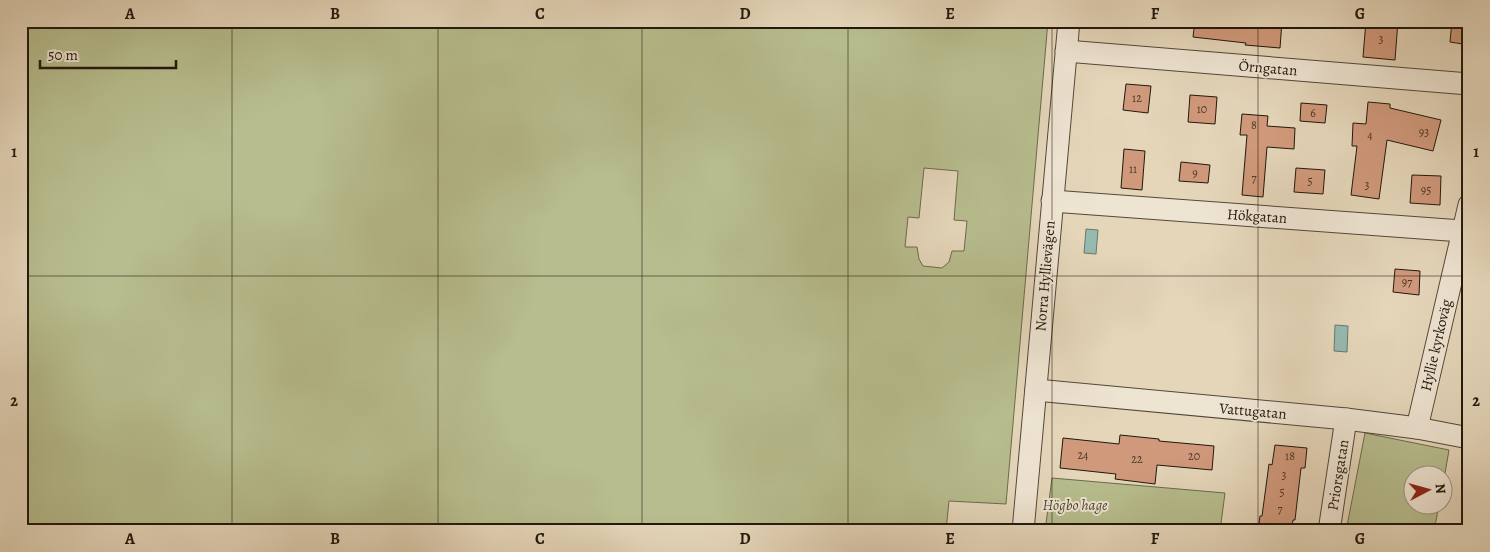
<svg xmlns="http://www.w3.org/2000/svg" width="1490" height="552" font-family="Alegreya,serif">
<style>
.green{fill:#b7bd8e;stroke:#6c6a4e;fill-rule:evenodd}
.water{fill:#96b9b0;stroke:#67796f}
.building{fill:#d0997b;stroke:#21180d}
.lines{fill:none;stroke-linecap:round;stroke-linejoin:round}
.street-casing{stroke:#524838;stroke-width:23}
.street{stroke:#eee4d2;stroke-width:21}
.grid{fill:none;stroke:#21180d;stroke-width:1;stroke-opacity:0.55}
.labels{text-anchor:middle;stroke-width:4;stroke-linejoin:round;paint-order:stroke}
.number-label{font-size:12px;fill:#4d3828}
.street-label{font-size:15px;fill:#21180d;stroke:#eee4d2}
.park-label{font-size:15px;font-style:italic;fill:#4e4a34;stroke:#eee4d2}
.neatline{fill:none;stroke:#21180d;stroke-width:2}
.grid-label{font-size:16px;text-anchor:middle;font-weight:bold;fill:#21180d}
</style>
<rect width="100%" height="100%" fill="#e5d6ba"/>
<filter id="stains"><feTurbulence type="fractalNoise" baseFrequency=".004" numOctaves="4"/><feColorMatrix values="0 0 0 0 .2 0 0 0 0 .09 0 0 0 0 .02 0 0 0 .5 -.17"/></filter>
<radialGradient id="worn" r=".72"><stop offset=".6" stop-color="#630" stop-opacity="0"/><stop offset="1" stop-color="#630" stop-opacity=".3"/></radialGradient>
<!-- green -->
<g class="green">
<path d="M21,21h1027l-42,483 -57,-3 -3,30h-925zM924,168l34,3 -4,49 13,1 -3,30h-12l-3,11 -7,6 -19,-2 -4,-7 -2,-12h-12l3,-30 11,1z"/>
<polygon points="1365,433 1449,450 1443,485 1442,474 1412,474 1412,504 1439,505 1434,531 1346,531"/>
<polygon points="1052,478 1225,493 1220,531 1045,531"/>
</g>
<!-- water -->
<g class="water">
<polygon points="1086,229 1098,230 1096,254 1084,253"/>
<polygon points="1335,325 1348,326 1347,352 1334,351"/>
</g>
<!-- building -->
<g class="building">
<polygon points="1195,21 1282,21 1280,48 1245,45 1246,43 1193,37"/>
<polygon points="1366,21 1398,21 1395,60 1363,57"/>
<polygon points="1452,21 1469,21 1469,45 1450,42"/>
<polygon points="1126,84 1151,86 1148,113 1123,110"/>
<polygon points="1190,95 1217,97 1215,124 1188,122"/>
<polygon points="1368,102 1390,104 1390,108 1441,120 1433,151 1387,140 1379,199 1351,195 1357,146 1352,146 1353,123 1366,124"/>
<polygon points="1301,103 1327,105 1325,123 1300,121"/>
<polygon points="1242,114 1268,116 1267,126 1295,128 1294,149 1267,147 1263,197 1242,195 1247,135 1240,135"/>
<polygon points="1124,149 1145,151 1142,190 1121,188"/>
<polygon points="1181,162 1210,165 1208,183 1179,181"/>
<polygon points="1296,168 1325,170 1323,194 1294,192"/>
<polygon points="1412,175 1441,176 1440,205 1410,203"/>
<polygon points="1395,269 1420,271 1419,295 1393,292"/>
<polygon points="1120,435 1159,439 1159,441 1214,446 1212,470 1157,465 1155,484 1115,479 1116,474 1060,468 1063,438 1119,444"/>
<polygon points="1275,445 1307,448 1305,468 1301,468 1295,520 1293,520 1291,531 1258,531 1260,516 1262,516 1269,464 1272,465"/>
</g>
<g class="lines">
<!-- street casing -->
<g class="street-casing">
<g id="street">
<polyline points="1066,51 1469,84"/>
<polyline points="1052,201 1462,231"/>
<polyline points="1036,390 1346,419 1417,428 1469,438"/>
<polyline points="1417,428 1469,205"/>
<polyline points="1023,531 1069,21"/>
<polyline points="1329,531 1346,419"/>
</g>
</g>
<!-- street -->
<use href="#street" class="street"/>
</g>
<!-- grid -->
<path class="grid" d="M232,21v510M438,21v510M642,21v510M848,21v510M1052,21v510M1258,21v510M21,276h1448"/>
<g class="labels">
<!-- number labels -->
<g class="number-label">
<text x="1381" y="43">3</text>
<text x="1137" y="102">12</text>
<text x="1202" y="113">10</text>
<text x="1313" y="117">6</text>
<text x="1254" y="129">8</text>
<text x="1424" y="136">93</text>
<text x="1370" y="139">4</text>
<text x="1133" y="173">11</text>
<text x="1195" y="177">9</text>
<text x="1254" y="182">7</text>
<text x="1310" y="185">5</text>
<text x="1367" y="189">3</text>
<text x="1426" y="194">95</text>
<text x="1407" y="286">97</text>
<text x="1083" y="459">24</text>
<text x="1194" y="460">20</text>
<text x="1290" y="460">18</text>
<text x="1137" y="463">22</text>
<text x="1284" y="479">3</text>
<text x="1282" y="496">5</text>
<text x="1280" y="513">7</text>
</g>
<!-- street labels -->
<g class="street-label">
<text transform="translate(1268 68) rotate(5)" y="5">Örngatan</text>
<text transform="translate(1257 216) rotate(4)" y="5">Hökgatan</text>
<text transform="translate(1045 276) rotate(-85)" y="5">Norra Hyllievägen</text>
<text transform="translate(1436 345) rotate(-77)" y="5">Hyllie kyrkoväg</text>
<text transform="translate(1253 411) rotate(5)" y="5">Vattugatan</text>
<text transform="translate(1338 475) rotate(-81)" y="5">Priorsgatan</text>
</g>
<!-- park labels -->
<g class="park-label">
<text x="1075" y="510">Högbo hage</text>
</g>
</g>
<!-- margin -->
<rect width="1490" height="552" fill="none" stroke="#e5d6ba" stroke-width="55"/>
<!-- north arrow -->
<g transform="translate(1428 490) rotate(84)"><circle r="24" fill="#eee4d2" stroke="#9c9283"/>
<path d="M0-4L9 19L0 12L-9 19Z" fill="#8f2418"/>
<text y="-8" font-size="14" font-weight="bold" text-anchor="middle" fill="#21180d">N</text>
</g>
<!-- scale -->
<path d="M40 60v8h136v-8" fill="none" stroke="#21180d" stroke-width="2.5"/>
<text x="48" y="60" font-size="15" fill="#21180d" stroke="#eee4d2" stroke-width="4" paint-order="stroke">50 m</text>
<rect x="28" y="28" width="1434" height="496" class="neatline"/>
<g class="grid-label">
<text x="130" y="19">A</text>
<text x="335" y="19">B</text>
<text x="540" y="19">C</text>
<text x="745" y="19">D</text>
<text x="950" y="19">E</text>
<text x="1155" y="19">F</text>
<text x="1360" y="19">G</text>
<text x="14" y="157">1</text>
<text x="1476" y="157">1</text>
<text x="14" y="406">2</text>
<text x="1476" y="406">2</text>
<text x="130" y="544">A</text>
<text x="335" y="544">B</text>
<text x="540" y="544">C</text>
<text x="745" y="544">D</text>
<text x="950" y="544">E</text>
<text x="1155" y="544">F</text>
<text x="1360" y="544">G</text>
</g>
<rect width="100%" height="100%" filter="url(#stains)"/>
<rect width="100%" height="100%" fill="url(#worn)"/>
</svg>
